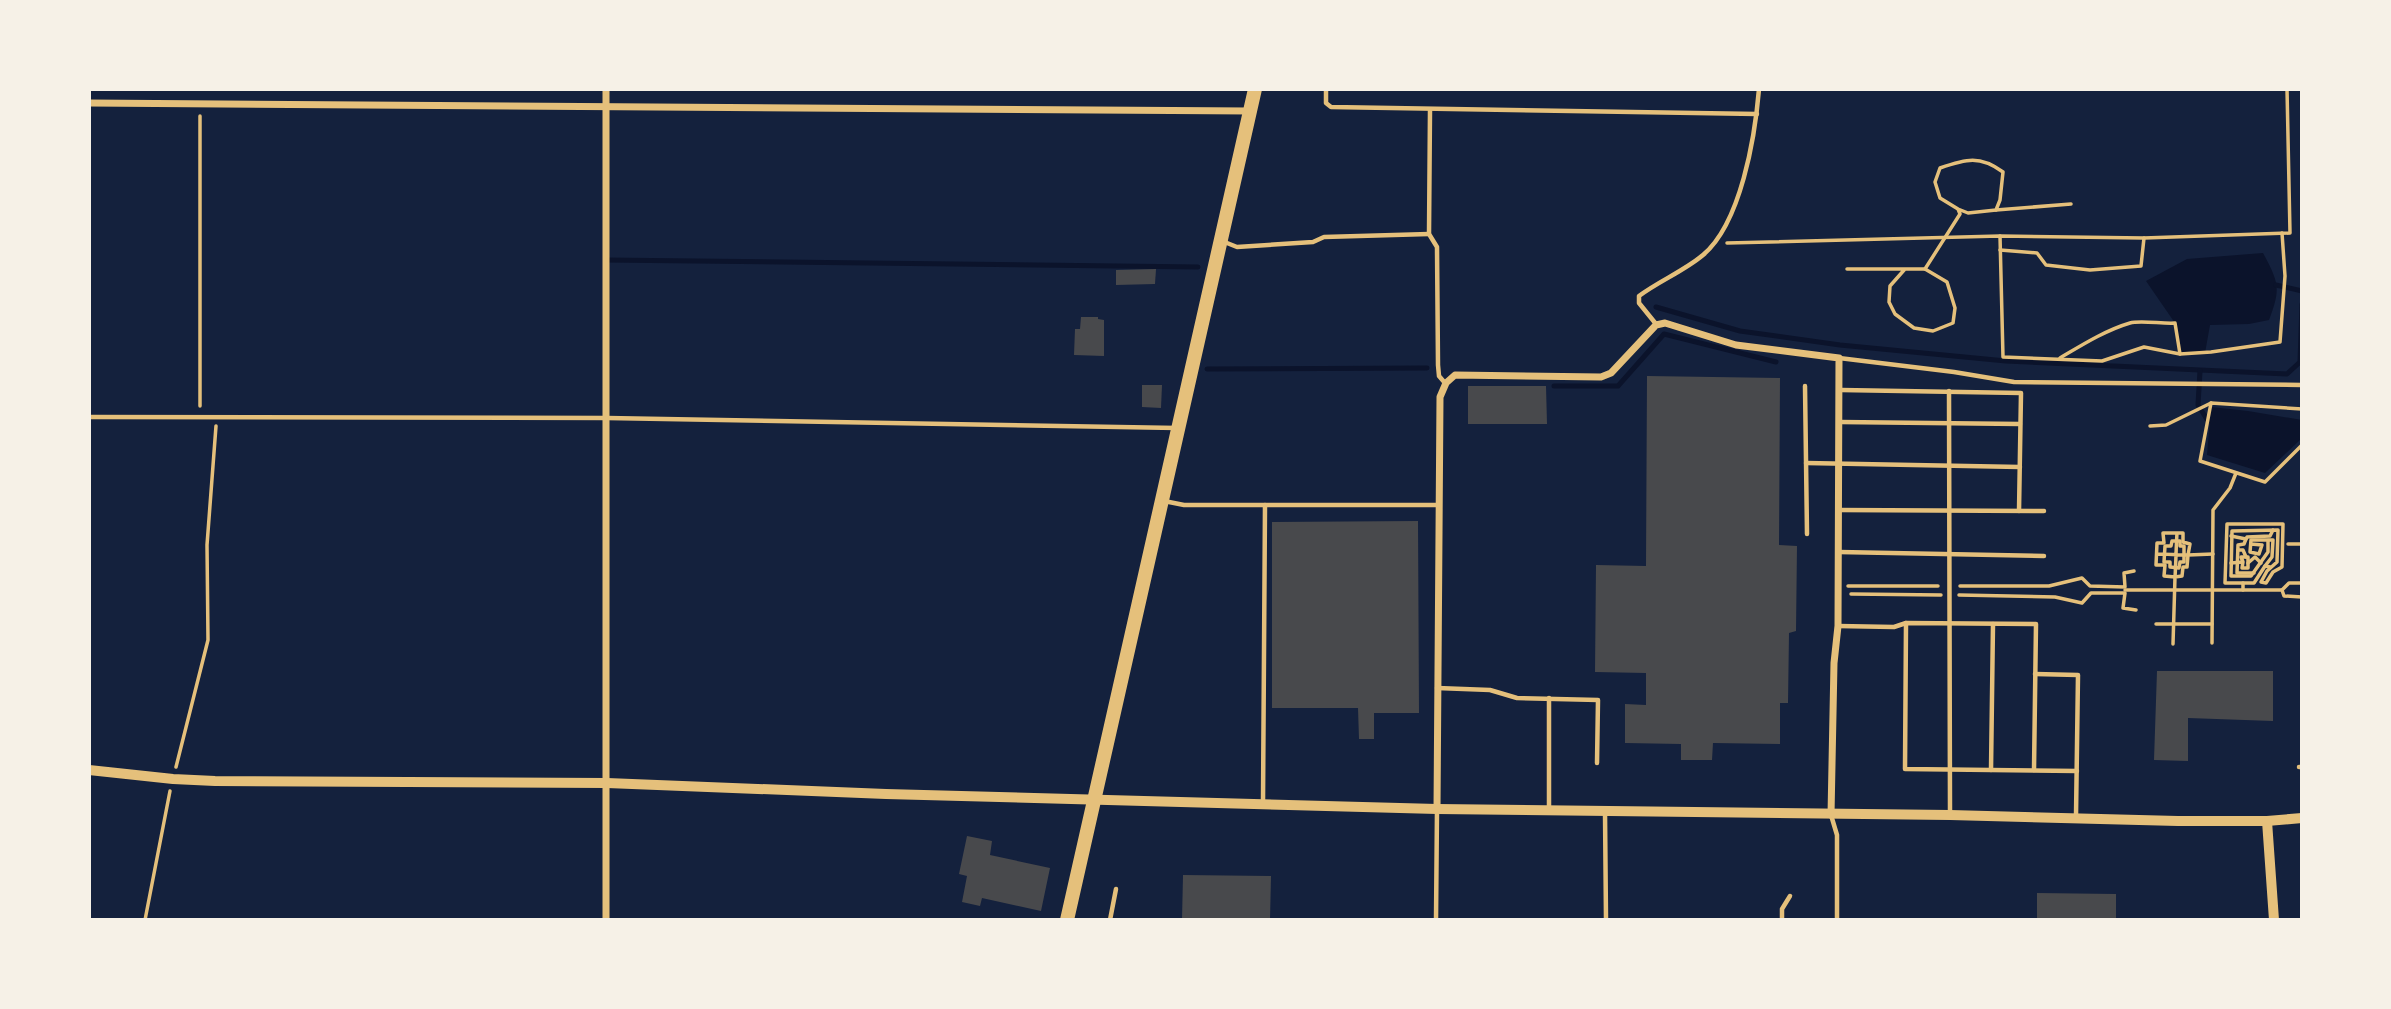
<svg xmlns="http://www.w3.org/2000/svg" width="2391" height="1009" font-family="'Titillium Web',sans-serif">
<style>
.water{fill:#0b132b}
.lines{fill:none;stroke-linecap:round;stroke-linejoin:round}
.stream{stroke:#0b132b;stroke-width:5}
.building{fill:#48494c}
.path{stroke:#e5c07b;stroke-width:3.5}
.service{stroke:#e5c07b;stroke-width:4.5}
.minor{stroke:#e5c07b;stroke-width:7}
.tertiary{stroke:#e5c07b;stroke-width:10}
.primary{stroke:#e5c07b;stroke-width:14}
</style>
<rect width="100%" height="100%" fill="#14213d"/>
<!-- water -->
<g class="water">
<path d="M2263,253c16,30 18,35 6,67l-20,4 -39,1 -5,28 -25,1 -3,-28 -31,-45 41,-22z"/>
<polygon points="2211,407 2248,411 2302,420 2302,438 2265,473 2207,455"/>
</g>
<g class="lines">
<!-- stream -->
<g class="stream">
<polyline points="606,260 1198,267"/>
<polyline points="2276,285 2302,291"/>
<polyline points="1656,307 1740,331 1840,345 2006,361 2287,374 2300,362 2302,304"/>
<polyline points="1207,369 1427,368"/>
<polyline points="2200,371 2198,405 2208,421"/>
<polyline points="1554,386 1618,386 1664,334 1776,362"/>
</g>
</g>
<!-- building -->
<g class="building">
<polygon points="1156,269 1155,284 1116,285 1116,270"/>
<polygon points="1081,317 1098,317 1098,319 1104,320 1104,356 1074,355 1075,329 1080,329"/>
<polygon points="1647,376 1780,378 1779,545 1797,546 1796,631 1789,633 1788,703 1780,703 1780,744 1713,743 1712,760 1681,760 1681,744 1625,743 1625,704 1646,705 1646,673 1595,672 1596,565 1646,566"/>
<polygon points="1142,385 1162,385 1161,408 1142,407"/>
<polygon points="1468,386 1546,386 1547,424 1468,424"/>
<polygon points="1418,521 1419,713 1374,713 1374,739 1359,739 1358,708 1272,708 1272,522"/>
<polygon points="2157,671 2273,671 2273,721 2188,718 2188,761 2154,760"/>
<polygon points="967,836 992,841 990,855 1050,868 1041,911 982,898 980,906 962,902 967,876 959,874"/>
<polygon points="1183,875 1271,876 1270,920 1182,920"/>
<polygon points="2037,893 2116,894 2116,920 2037,920"/>
</g>
<g class="lines">
<!-- path -->
<g class="path">
<polyline points="1996,210 2071,204"/>
<polyline points="2000,236 2003,357 2102,361 2144,347 2180,354 2211,352 2280,342 2285,276 2282,233"/>
<polyline points="1727,243 2000,236 2144,238 2290,233 2287,89"/>
<polyline points="2000,250 2037,253 2046,265 2090,270 2141,266 2144,238"/>
<polyline points="1847,269 1925,269 1947,282 1955,308 1953,323 1933,331 1914,328 1895,314 1889,302 1890,286 1905,269"/>
<path d="M1925,269l35,-55 -2,-5 -18,-11 -5,-16 5,-14c26,-9 40,-13 63,4l-3,28 -4,10 -28,3 -10,-4"/>
<path d="M2060,358c22,-13 46,-28 70,-35 10,-3 33,1 45,0l5,31"/>
<polyline points="2211,403 2200,461 2265,482 2302,445"/>
<polyline points="200,406 200,116"/>
<polyline points="2150,426 2166,425 2211,403 2302,409"/>
<polyline points="2231,536 2246,539 2247,537 2270,536 2273,530"/>
<polyline points="2246,539 2244,544 2238,545 2237,573 2254,573"/>
<polygon points="2172,541 2180,541 2180,546 2184,546 2184,562 2180,562 2179,568 2170,567 2170,562 2164,562 2165,546 2171,546"/>
<polyline points="2288,544 2302,544"/>
<polyline points="2238,550 2243,550 2246,557"/>
<path d="M2157,554c10,0 21,1 31,1l2,-11 -7,-2v-9h-20l1,10h-7l-1,22h9l-1,11 11,1c1,-15 1,-29 2,-44"/>
<polyline points="2231,563 2243,562 2242,568 2248,568 2248,557 2241,557 2243,562"/>
<polyline points="2248,563 2255,557 2261,563"/>
<polyline points="2265,566 2272,557 2273,540 2269,540"/>
<polyline points="2243,583 2254,583 2265,566 2270,567"/>
<polyline points="1848,586 1938,586"/>
<polyline points="1960,586 2049,586 2082,578 2090,586 2125,587 2124,573 2134,571"/>
<polyline points="2125,590 2282,590 2284,596 2302,597"/>
<polyline points="2243,590 2243,583 2225,583 2227,524 2283,524 2282,567 2273,572 2266,583 2261,582 2267,571 2277,562 2278,530 2232,531 2231,576 2251,576 2268,552 2268,540 2251,540 2250,552 2259,554 2262,545 2251,544"/>
<polyline points="2282,590 2289,583 2302,583"/>
<polyline points="1851,594 1941,595"/>
<polyline points="1959,595 2055,597 2082,603 2091,593 2125,593 2123,608 2136,610"/>
<polyline points="2156,624 2212,624"/>
<polyline points="2212,643 2213,510 2230,488 2236,473"/>
<polyline points="2173,644 2175,577 2182,576 2183,567 2187,567 2188,555 2213,554"/>
<polyline points="176,767 208,640 207,545 216,426"/>
<polyline points="145,920 170,791"/>
</g>
<!-- service -->
<g class="service">
<polyline points="1326,89 1326,103 1331,107 1757,114"/>
<polyline points="1430,110 1429,234 1437,247 1438,365 1439,376 1445,383"/>
<polyline points="1222,241 1237,247 1313,242 1324,237 1429,234"/>
<path d="M1656,324l-17,-21v-7c20,-15 45,-25 64,-41 38,-32 52,-118 56,-166"/>
<polyline points="1839,358 1954,372 2014,382 2302,385"/>
<polyline points="1805,386 1807,534"/>
<polyline points="1841,390 2021,393 2019,511"/>
<polyline points="1949,391 1950,814"/>
<polyline points="89,417 607,418 1177,428"/>
<polyline points="1840,422 2020,424"/>
<polyline points="1806,463 2020,467"/>
<polyline points="1164,501 1184,505 1438,505"/>
<polyline points="1839,510 2044,511"/>
<polyline points="1839,552 2044,556"/>
<polyline points="1906,623 1905,769 2077,771"/>
<polyline points="1838,626 1894,627 1906,623 2036,624 2034,770"/>
<polyline points="2035,674 2078,675 2076,816"/>
<polyline points="1437,688 1490,690 1517,698 1598,700 1597,763"/>
<polyline points="2299,767 2302,767"/>
<polyline points="1991,770 1993,624"/>
<polyline points="1263,802 1265,505"/>
<polyline points="1549,810 1549,698"/>
<polyline points="1605,812 1606,920"/>
<polyline points="1831,815 1837,835 1837,920"/>
<polyline points="1110,920 1116,889"/>
<polyline points="1436,920 1437,809"/>
<polyline points="1782,920 1782,909 1790,896"/>
</g>
<!-- minor -->
<g class="minor">
<polyline points="606,89 606,920"/>
<polyline points="89,103 1250,111"/>
<polyline points="1437,809 1440,397 1446,383 1455,375 1601,377 1611,373 1656,325 1665,323 1736,345 1839,358 1838,626 1834,663 1831,815"/>
</g>
<!-- tertiary -->
<g class="tertiary">
<polyline points="89,770 173,779 215,781 607,783 886,794 1437,809 1950,815 2178,821 2267,821 2302,818"/>
<polyline points="2267,821 2274,920"/>
</g>
<!-- primary -->
<polyline class="primary" points="1067,920 1255,89"/>
</g>
<!-- border -->
<rect width="2391" height="1009" fill="none" stroke="#f6f1e7" stroke-width="182"/>
</svg>
